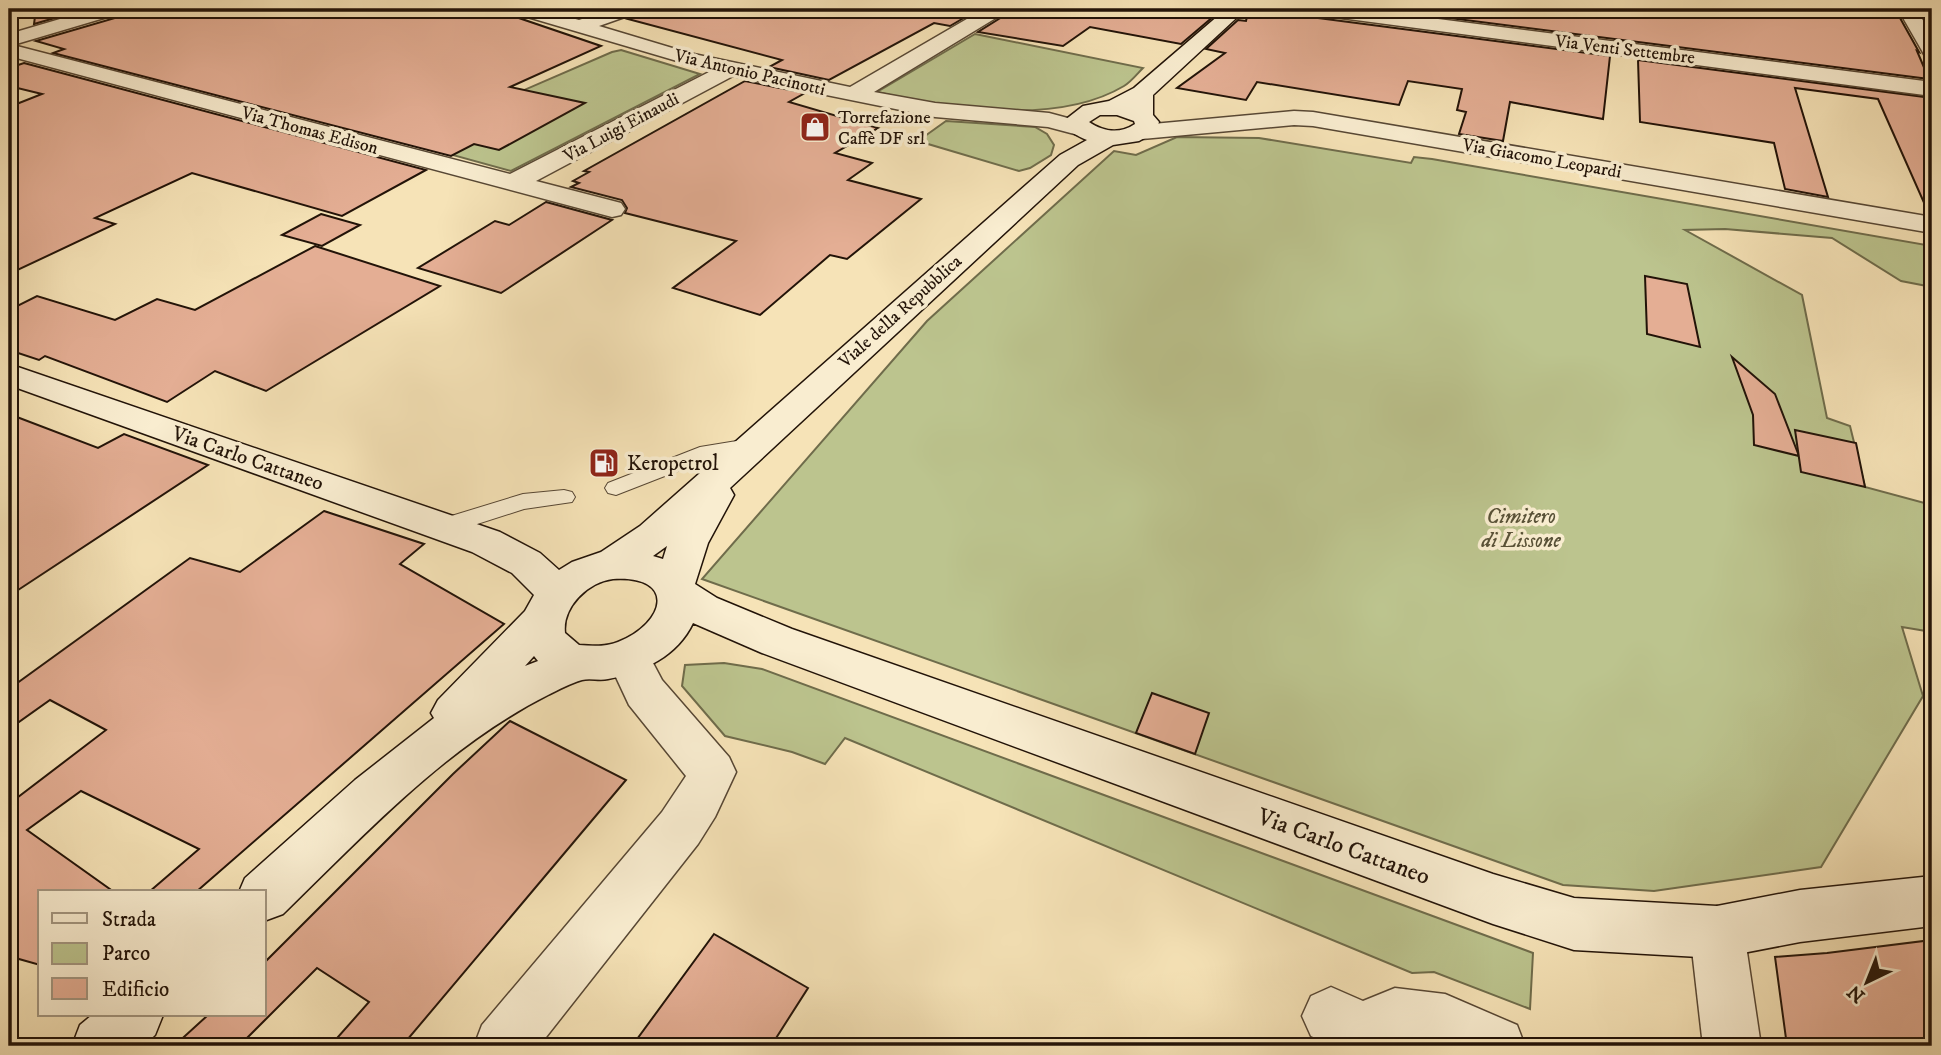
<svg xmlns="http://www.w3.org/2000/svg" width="1941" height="1055" font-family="'IM FELL DW Pica',serif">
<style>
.green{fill:#bcc48e;stroke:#6f6c4b;stroke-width:2}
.building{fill:#e4ae94;stroke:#221308;stroke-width:2}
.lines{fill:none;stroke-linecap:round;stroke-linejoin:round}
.lane-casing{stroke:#574734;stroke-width:2}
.street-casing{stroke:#574734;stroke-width:3}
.secondary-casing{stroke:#221308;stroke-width:3}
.lane{fill:#f9edd0;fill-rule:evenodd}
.street{fill:#f9edd0;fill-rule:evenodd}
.secondary{fill:#f9edd0;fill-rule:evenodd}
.labels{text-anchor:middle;stroke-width:7;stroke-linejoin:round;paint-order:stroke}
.far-street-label{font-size:18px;fill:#221308;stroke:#f9edd0}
.far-poi-label{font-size:18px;fill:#221308;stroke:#f9edd0;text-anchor:start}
.street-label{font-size:21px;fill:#221308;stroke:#f9edd0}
.poi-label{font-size:21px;fill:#221308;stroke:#f9edd0;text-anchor:start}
.park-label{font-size:21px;font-style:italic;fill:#585137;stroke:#f9edd0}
.near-street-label{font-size:24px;fill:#221308;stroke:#f9edd0}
</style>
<rect width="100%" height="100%" fill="#f6e3b7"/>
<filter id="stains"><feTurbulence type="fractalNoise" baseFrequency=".00286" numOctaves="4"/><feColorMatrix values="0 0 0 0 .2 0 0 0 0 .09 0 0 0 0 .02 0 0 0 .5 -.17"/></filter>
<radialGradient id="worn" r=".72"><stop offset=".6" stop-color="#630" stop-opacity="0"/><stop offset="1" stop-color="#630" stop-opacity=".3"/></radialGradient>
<!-- green -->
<g class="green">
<path d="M975,34l168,34c-6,6 -12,14 -19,18 -67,40 -176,23 -247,6z"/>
<polygon points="621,50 700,74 511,171 409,143 427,132 612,52"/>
<polygon points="946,121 1035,127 1047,134 1054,145 1051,155 1030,168 1019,171 918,141"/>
<polygon points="1177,137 1259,138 1411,163 1414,157 1432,159 1932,246 1932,287 1901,281 1832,238 1725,229 1685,230 1802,295 1827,418 1850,426 1865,487 1932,505 1932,632 1902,627 1923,696 1821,867 1654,891 1563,885 702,579 927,321 1114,151 1136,155"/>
<polygon points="724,663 762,669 1533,953 1530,1009 1434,972 1412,973 845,738 825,764 792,752 725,736 682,686 685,665"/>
</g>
<!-- building -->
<g class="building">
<polygon points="36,9 86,9 34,24"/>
<polygon points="126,9 503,9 513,16 601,46 510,87 585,103 499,150 474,144 451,156 53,53 64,49 36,41 122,16"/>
<polygon points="641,9 979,9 950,26 934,23 829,80 769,67 782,60 628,19 637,15"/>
<polygon points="1009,9 1175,9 1214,16 1181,44 1090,27 1063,46 978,32 1005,15"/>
<polygon points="1249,9 1306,9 1310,16 1318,18 1610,56 1603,119 1510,102 1503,141 1459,134 1466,112 1457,110 1462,89 1408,81 1399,105 1257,82 1246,100 1177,88 1225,53 1206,49 1238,20 1246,21"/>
<polygon points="1379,9 1895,9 1919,52 1917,51 1929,79"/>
<polygon points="1638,60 1932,98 1932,214 1929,214 1878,99 1795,88 1828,197 1785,189 1774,143 1640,122"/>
<polygon points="24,63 426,170 342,216 192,173 95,218 115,224 9,274 9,107 42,94 9,86 9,68"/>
<polygon points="745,81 805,93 789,102 878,128 835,153 872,163 848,180 921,199 847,259 830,255 760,315 673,288 736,241 625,213 627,208 622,200 571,187 579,183 573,181 589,172 584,171"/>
<polygon points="546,202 612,220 501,293 418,268 495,221 509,225"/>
<polygon points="321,214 360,225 322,246 282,235"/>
<polygon points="315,246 440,286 266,391 215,371 167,402 45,356 39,360 9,350 9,310 37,296 115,320 157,299 195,310"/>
<polygon points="1645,276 1687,284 1700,347 1647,334"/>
<polygon points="1732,357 1775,394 1799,456 1754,445 1753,415"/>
<polygon points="9,414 98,448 124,434 208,465 9,596"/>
<polygon points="1795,430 1856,443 1865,487 1801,472"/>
<polygon points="324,511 424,544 400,564 504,624 196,892 149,892 199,849 81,791 27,830 114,892 40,892 40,965 19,959 9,950 9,804 106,730 50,700 9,729 9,689 190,558 240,572"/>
<polygon points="1152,693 1209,713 1195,754 1136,733"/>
<polygon points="510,721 626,780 402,1046 330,1046 369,1002 317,968 239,1046 174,1046 208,1015 264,1015 264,963 453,774"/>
<polygon points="714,934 808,988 771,1046 632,1046"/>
<polygon points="1932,940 1932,1046 1787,1046 1775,957 1827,953"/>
</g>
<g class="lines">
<!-- lane casing -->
<g class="lane-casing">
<g id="lane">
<polygon points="755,438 762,440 765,445 762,450 711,458 616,495 608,493 605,488 608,483 700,447"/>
<polygon points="564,490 572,492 575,497 572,502 524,509 443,535 435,533 432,527 435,521 523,494"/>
</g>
</g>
<!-- street casing -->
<g class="street-casing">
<g id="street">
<polygon points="94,9 123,9 121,13 13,45 510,174 711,71 514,13 512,9 540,9 579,20 612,9 638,9 636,13 599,26 689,53 850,87 984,9 1006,9 1004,13 874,92 935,103 1049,113 1090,124 1094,129 1090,134 1082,136 1048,127 935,117 733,76 536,181 621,203 625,209 621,215 612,217 9,56 9,34"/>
<polygon points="1309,9 1360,9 1932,82 1932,96 1318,15 1311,13"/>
<polygon points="1898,9 1916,9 1932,35 1932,58 1925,56"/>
<polygon points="1294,111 1313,112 1932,217 1932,233 1313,126 1294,125 1142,139 1134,137 1130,132 1134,127 1142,125"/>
<polygon points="629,641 644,646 662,680 729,757 736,772 715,817 698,844 539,1046 474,1046 482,1025 662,812 686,776 629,705 607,658 614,646"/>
<polygon points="1717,906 1736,914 1744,932 1761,1046 1703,1046 1690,932 1698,914"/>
<polygon points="1331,987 1363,1001 1395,988 1445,994 1517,1025 1525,1046 1333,1046 1311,1036 1302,1016 1311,996"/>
</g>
</g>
<!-- secondary casing -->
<g class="secondary-casing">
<g id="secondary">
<path d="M1226,9h20l-93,86v20l6,7 -4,10 -16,9 -26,4 -35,20 -348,323 4,7 -26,48 -13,41 22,14 75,31 701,245 81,24 143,8 83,-16 132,-14v50l-132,16 -83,16 -143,-8 -81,-26 -731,-271 -69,-30c-15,32 -50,50 -85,56 -8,2 -18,-1 -26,1 -11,3 -24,10 -34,15 -103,52 -183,139 -265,219l-19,7v-29h-25l6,-14 110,-98 79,-62 -3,-5 7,-13 87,-89 9,-16 -22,-22 -40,-21 -463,-167v-21l491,168 40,21 19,17 13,-8 29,-10 39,-26 420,-371 27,-15c-10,-4 -20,-9 -22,-20l18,-14 26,-5 25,-13zM1100,115h17l17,6 1,3c-15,10 -31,8 -46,-2zM667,546l-4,13 -10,-3zM613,579c64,-4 53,44 5,63 -12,5 -26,4 -39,3l-14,-12c-3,-26 23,-51 48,-54zM534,656l4,5 -13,5z"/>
<polygon points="92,1015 163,1015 155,1035 143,1046 72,1046 80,1025"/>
</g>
</g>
<!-- lane -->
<use href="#lane" class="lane"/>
<!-- street -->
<use href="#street" class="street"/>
<!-- secondary -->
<use href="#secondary" class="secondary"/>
</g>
<!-- icons -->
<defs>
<g id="shop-square" transform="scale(1.575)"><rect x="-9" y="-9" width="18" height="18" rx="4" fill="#8f2418" stroke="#f9edd0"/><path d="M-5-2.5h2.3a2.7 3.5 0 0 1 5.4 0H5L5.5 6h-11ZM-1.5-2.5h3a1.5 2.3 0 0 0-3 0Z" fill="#fff"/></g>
<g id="fuel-square" transform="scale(1.575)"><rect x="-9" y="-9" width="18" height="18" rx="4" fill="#8f2418" stroke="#f9edd0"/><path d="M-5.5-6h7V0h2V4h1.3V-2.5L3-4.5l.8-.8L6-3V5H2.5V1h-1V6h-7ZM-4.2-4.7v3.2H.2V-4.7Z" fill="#fff"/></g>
</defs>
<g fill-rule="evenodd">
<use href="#shop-square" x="815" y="127"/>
<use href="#fuel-square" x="604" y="463"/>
</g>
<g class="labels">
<!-- far-street labels -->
<g class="far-street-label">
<text transform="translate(1625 49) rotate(7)" y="6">Via Venti Settembre</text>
<text transform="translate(750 72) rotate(13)" y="6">Via Antonio Pacinotti</text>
<text transform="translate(621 127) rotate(-28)" y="6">Via Luigi Einaudi</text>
<text transform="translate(310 130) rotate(15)" y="6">Via Thomas Edison</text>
<text transform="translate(1542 158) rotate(10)" y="6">Via Giacomo Leopardi</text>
<text transform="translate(900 311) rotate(-42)" y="6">Viale della Repubblica</text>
</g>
<!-- far-poi labels -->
<g class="far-poi-label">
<text x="838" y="123">Torrefazione<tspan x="838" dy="21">Caffè DF srl</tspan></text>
</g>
<!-- street labels -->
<g class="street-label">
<text transform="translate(248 458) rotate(19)" y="7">Via Carlo Cattaneo</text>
</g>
<!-- poi labels -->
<g class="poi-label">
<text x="627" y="470">Keropetrol</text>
</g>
<!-- park labels -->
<g class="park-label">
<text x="1521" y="523">Cimitero<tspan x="1521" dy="24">di Lissone</tspan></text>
</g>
<!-- near-street labels -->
<g class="near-street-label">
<text transform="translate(1344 846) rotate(20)" y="8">Via Carlo Cattaneo</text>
</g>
</g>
<!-- margin -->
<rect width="1941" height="1055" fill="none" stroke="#f6e3b7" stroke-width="35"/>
<rect x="10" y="10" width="1920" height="1034" fill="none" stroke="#221308" stroke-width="3.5"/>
<rect x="18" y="18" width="1906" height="1020" fill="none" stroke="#221308" stroke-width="2"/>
<!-- legend -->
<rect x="38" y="890" width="228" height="126" fill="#f9edd0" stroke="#a39680" stroke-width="2"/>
<rect x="52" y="913" width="35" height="10" fill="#f9edd0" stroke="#a39680" stroke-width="2"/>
<text x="102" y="926" font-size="21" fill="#221308">Strada</text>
<rect x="52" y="943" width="35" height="21" fill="#bcc48e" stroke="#a39680" stroke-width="2"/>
<text x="102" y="960" font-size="21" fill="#221308">Parco</text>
<rect x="52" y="978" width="35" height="21" fill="#e4ae94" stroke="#a39680" stroke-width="2"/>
<text x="102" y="996" font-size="21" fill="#221308">Edificio</text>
<!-- north arrow -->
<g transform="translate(1867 982) rotate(223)" stroke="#f9edd0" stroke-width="5" paint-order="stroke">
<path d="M0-5L12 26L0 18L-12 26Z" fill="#221308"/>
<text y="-10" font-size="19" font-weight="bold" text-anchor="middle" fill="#221308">N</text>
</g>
<rect width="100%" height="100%" filter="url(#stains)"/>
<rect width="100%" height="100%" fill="url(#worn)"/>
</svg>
